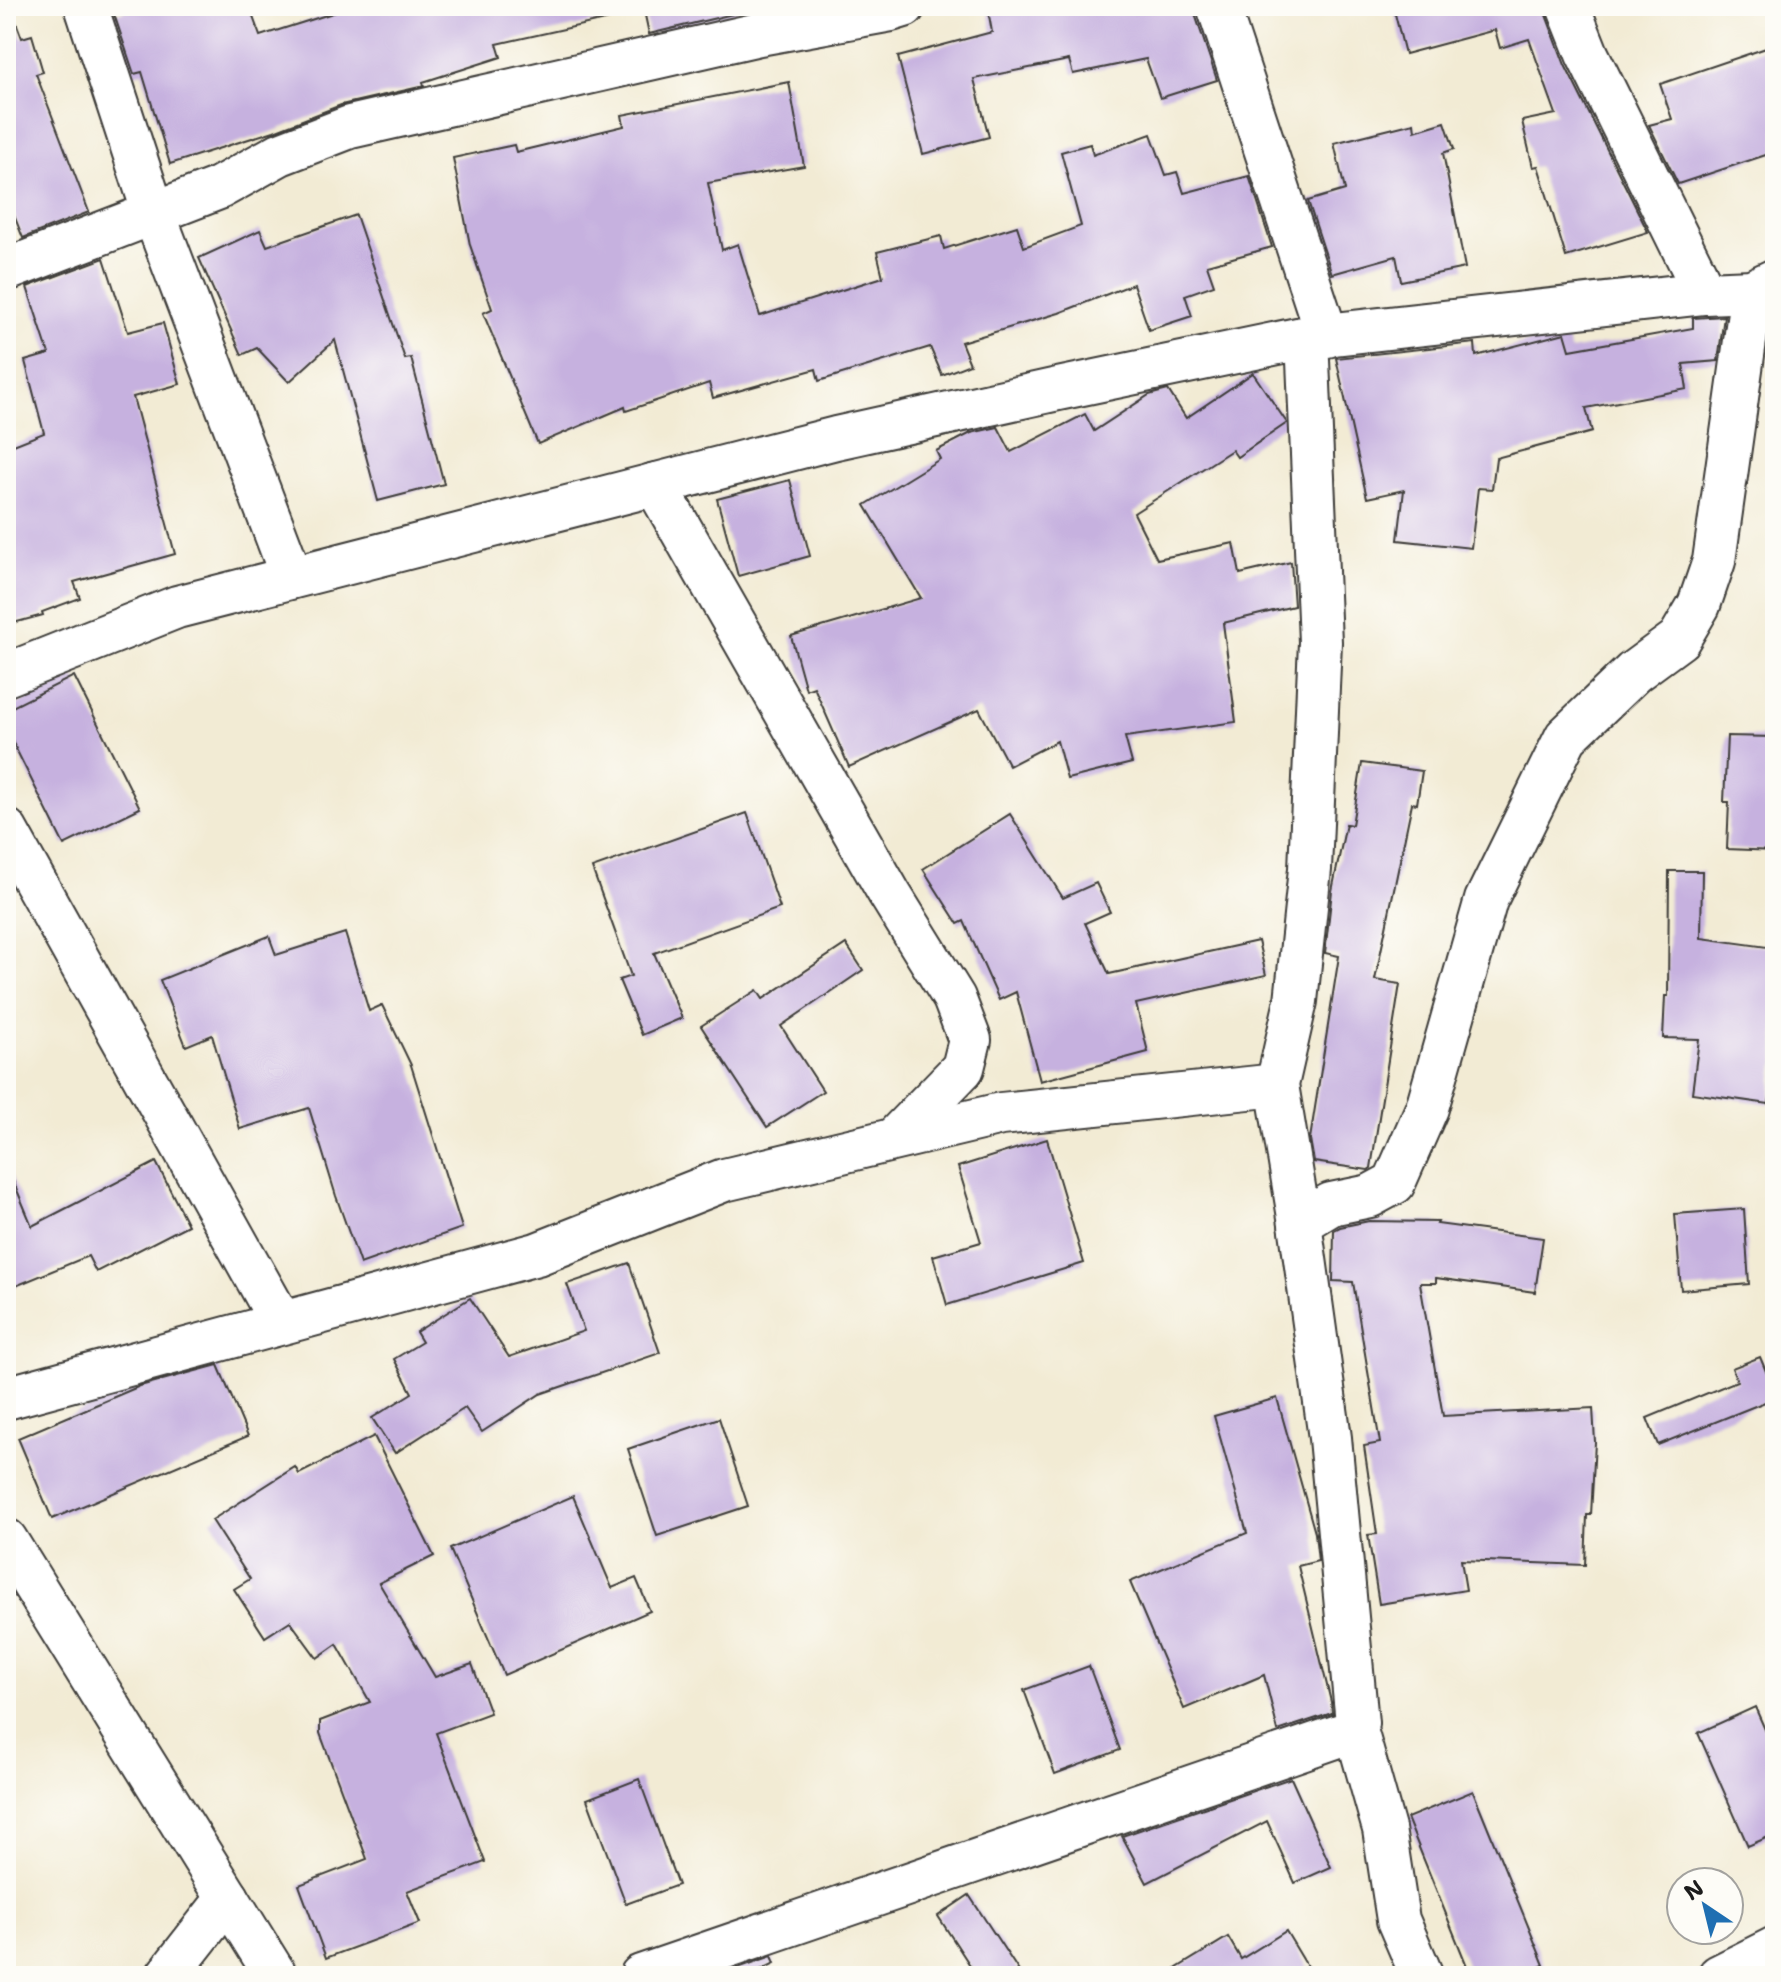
<svg xmlns="http://www.w3.org/2000/svg" width="1781" height="1982" font-family="'Shantell Sans',sans-serif">
<style>
.building{fill:#c6b1df}
.lines{fill:none;stroke-linecap:round;stroke-linejoin:round}
.minor-casing{stroke:#3c3b38;stroke-width:46}
.minor{stroke:#fff;stroke-width:42}
</style>
<rect width="100%" height="100%" fill="#fdfcf7"/>
<filter id="ink" filterUnits="userSpaceOnUse"><feTurbulence type="fractalNoise" baseFrequency=".0125" numOctaves="2"/><feDisplacementMap in="SourceGraphic" scale="16" xChannelSelector="R" yChannelSelector="G"/><feConvolveMatrix kernelMatrix="1 2 1 2 8 2 1 2 1" color-interpolation-filters="sRGB"/></filter>
<filter id="wash" filterUnits="userSpaceOnUse"><feTurbulence type="fractalNoise" baseFrequency=".006" numOctaves="4" result="noise"/><feDisplacementMap in="SourceGraphic" scale="32" xChannelSelector="R" yChannelSelector="G"/><feGaussianBlur stdDeviation="1.8" result="paint"/><feColorMatrix in="noise" values="0 0 0 0 0 0 0 0 0 0 0 0 0 0 0 0 0 1.4 0 .05"/><feComposite in="paint" operator="in"/></filter>
<g filter="url(#wash)">
<rect width="100%" height="100%" fill="#f2ebd4"/>
<g id="blocks">
<!-- building -->
<g class="building">
<polygon points="6,6 10,6 22,38 32,35 43,72 36,74 89,212 23,238 6,195"/>
<polygon points="141,6 249,6 260,36 336,12 335,6 607,6 609,19 497,44 501,57 423,82 424,86 341,105 274,131 170,164 142,72 134,74 114,14"/>
<polygon points="643,6 736,6 737,13 649,34"/>
<polygon points="1006,6 1195,6 1195,14 1217,80 1160,98 1146,59 1073,74 1069,60 974,79 989,137 923,154 898,57 992,32 988,10"/>
<polygon points="1393,6 1545,6 1546,15 1565,65 1648,232 1566,257 1538,166 1533,167 1522,121 1556,114 1529,39 1500,48 1495,30 1405,54"/>
<polygon points="1775,45 1775,152 1678,184 1649,125 1672,119 1660,84"/>
<polygon points="789,82 804,166 708,183 722,250 738,244 760,316 883,277 877,252 941,236 944,249 1017,226 1024,247 1081,226 1061,152 1090,144 1093,155 1151,134 1166,175 1177,172 1184,193 1249,176 1272,247 1207,265 1214,285 1185,295 1192,316 1149,330 1133,284 1059,313 961,342 970,364 942,375 930,347 819,381 816,369 713,398 709,383 626,411 625,407 538,444 483,313 492,309 470,245 453,158 514,145 516,152 624,126 622,115"/>
<polygon points="1445,122 1454,149 1443,153 1465,268 1401,281 1396,256 1332,274 1308,201 1345,190 1334,143 1414,123 1415,131"/>
<polygon points="356,215 405,359 411,358 444,484 378,501 335,340 289,382 257,348 242,355 199,258 260,230 267,246"/>
<polygon points="104,258 128,332 163,323 180,384 133,397 175,554 74,582 80,598 42,612 43,615 6,625 6,448 44,433 25,361 49,354 27,287"/>
<polygon points="1724,316 1718,361 1683,364 1687,389 1586,408 1592,432 1496,458 1492,489 1478,488 1471,548 1398,540 1404,490 1367,498 1336,358 1475,343 1476,356 1565,333 1570,350 1693,328 1693,318"/>
<polygon points="1253,373 1287,423 1237,457 1232,450 1134,513 1157,559 1234,543 1240,574 1291,562 1294,606 1223,623 1236,722 1125,737 1132,763 1067,779 1057,741 1009,766 979,709 849,767 814,687 806,690 791,636 921,598 865,505 940,459 936,451 971,433 998,427 1011,452 1085,414 1094,431 1149,395 1168,390 1186,418"/>
<polygon points="790,480 810,556 738,576 717,499"/>
<polygon points="74,676 140,808 64,845 6,729 6,710"/>
<polygon points="1727,736 1775,737 1775,851 1727,849 1729,802 1724,802"/>
<polygon points="1362,763 1422,771 1417,804 1412,803 1375,980 1400,984 1371,1168 1368,1170 1314,1162 1310,1139 1339,956 1325,953 1332,891 1346,824 1352,825"/>
<polygon points="747,813 780,908 654,953 682,1018 642,1035 619,980 631,976 592,868"/>
<polygon points="1010,814 1063,898 1096,883 1110,912 1085,923 1109,974 1258,941 1266,975 1136,1004 1148,1052 1040,1081 1016,992 999,1000 964,921 958,924 923,869"/>
<polygon points="1669,871 1702,871 1701,938 1775,948 1775,1064 1769,1104 1692,1093 1699,1039 1663,1038 1665,996 1668,996"/>
<polygon points="345,933 369,1011 382,1005 411,1065 462,1228 360,1264 336,1196 309,1108 240,1129 212,1035 186,1046 160,980 269,936 276,955"/>
<polygon points="846,944 863,970 781,1026 823,1091 767,1127 701,1026 757,990 763,999"/>
<polygon points="1047,1139 1084,1263 947,1305 933,1256 981,1242 958,1167"/>
<polygon points="156,1162 188,1225 96,1272 88,1256 6,1290 6,1167 7,1166 32,1226"/>
<polygon points="1744,1209 1749,1284 1681,1290 1675,1214"/>
<polygon points="1369,1221 1438,1222 1437,1224 1543,1238 1535,1292 1436,1278 1436,1283 1420,1283 1443,1416 1593,1408 1595,1442 1591,1515 1587,1515 1585,1565 1461,1560 1466,1590 1379,1604 1368,1535 1377,1534 1364,1446 1380,1443 1353,1282 1333,1281 1334,1230 1340,1227"/>
<polygon points="629,1263 660,1353 540,1394 482,1432 465,1408 395,1453 372,1418 412,1393 394,1359 422,1342 416,1332 470,1298 509,1357 584,1331 567,1284"/>
<polygon points="1760,1357 1775,1393 1775,1398 1658,1445 1647,1418 1737,1381 1732,1368"/>
<polygon points="218,1365 248,1436 52,1519 18,1438 140,1386"/>
<polygon points="1277,1398 1315,1533 1318,1561 1298,1566 1331,1702 1332,1713 1278,1731 1264,1675 1184,1709 1130,1582 1247,1533 1214,1416"/>
<polygon points="719,1418 748,1506 657,1536 628,1449"/>
<polygon points="374,1436 434,1556 379,1583 435,1677 472,1664 490,1713 436,1733 485,1862 407,1891 420,1923 326,1958 299,1885 367,1859 320,1733 320,1721 370,1702 337,1644 317,1658 290,1621 265,1637 234,1589 250,1579 212,1520 295,1467 299,1474"/>
<polygon points="573,1496 612,1588 636,1578 650,1611 504,1675 450,1549"/>
<polygon points="1089,1666 1120,1750 1055,1774 1024,1690"/>
<polygon points="1755,1707 1775,1752 1775,1834 1748,1846 1698,1733"/>
<polygon points="1291,1778 1331,1867 1295,1883 1267,1821 1147,1883 1122,1836"/>
<polygon points="639,1779 678,1885 626,1904 587,1799"/>
<polygon points="1473,1791 1544,1965 1518,1976 1471,1976 1407,1818"/>
<polygon points="969,1895 1022,1976 977,1976 938,1916"/>
<polygon points="1286,1931 1313,1976 1164,1976 1228,1937 1241,1959"/>
<polygon points="772,1956 775,1963 748,1976 735,1976 732,1970"/>
</g>
</g>
</g>
<g filter="url(#ink)">
<use href="#blocks" fill-opacity="0" stroke="#3c3b38" stroke-width="2"/>
<g class="lines">
<!-- minor casing -->
<g class="minor-casing">
<g id="minor">
<polyline points="86,6 154,214 292,577"/>
<polyline points="1218,6 1327,336"/>
<polyline points="1568,6 1587,54 1705,293"/>
<polyline points="6,270 219,188 280,154 350,127 759,34 891,10 904,6"/>
<polyline points="1307,337 1320,642 1310,869 1296,1001 1277,1085 1300,1223 1330,1438 1357,1723 1356,1730 1384,1829 1398,1920 1422,1976"/>
<polyline points="655,484 889,893 954,998 970,1040 963,1068 895,1138"/>
<polyline points="6,675 177,607 836,438 1058,389 1307,337 1705,293 1752,291 1775,280"/>
<polyline points="6,830 281,1322"/>
<polyline points="1300,1223 1331,1204 1370,1196 1394,1183 1427,1108 1486,900 1566,737 1634,672 1679,639 1699,605 1714,561 1752,291"/>
<polyline points="6,1398 537,1254 724,1180 1001,1114 1277,1085"/>
<polyline points="6,1540 276,1976"/>
<polyline points="167,1976 228,1898"/>
<polyline points="641,1976 1356,1730"/>
<polyline points="1719,1976 1775,1948"/>
</g>
</g>
<!-- minor -->
<use href="#minor" class="minor"/>
</g>
</g>
<!-- margin -->
<rect width="1781" height="1982" fill="none" stroke="#fdfcf7" stroke-width="32"/>
<!-- north arrow -->
<g transform="translate(1705 1906) rotate(325)"><circle r="38" fill="#fdfcf7" stroke="#a3a29f" stroke-width="2"/>
<path d="M0-6L14 30L0 20L-14 30Z" fill="#1f6fb2"/>
<text y="-12" font-size="22" font-weight="bold" text-anchor="middle" fill="#1c1c1c">N</text>
</g>
</svg>
